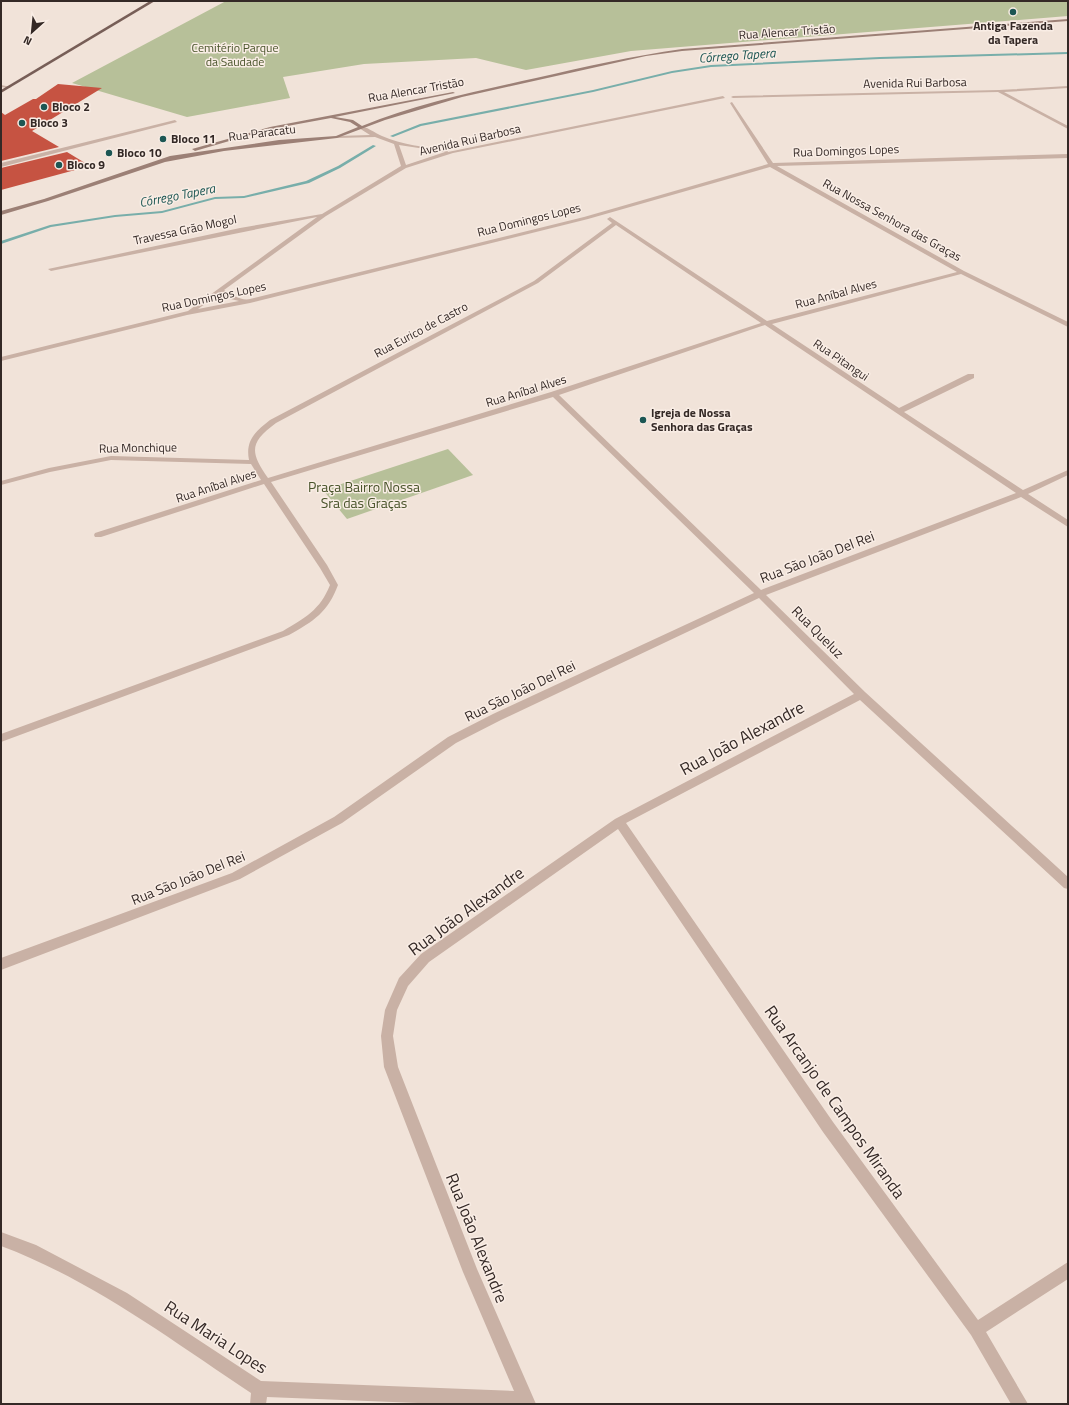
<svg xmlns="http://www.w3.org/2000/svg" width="1069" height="1405" font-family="'Titillium Web',sans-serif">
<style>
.green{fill:#b7c099}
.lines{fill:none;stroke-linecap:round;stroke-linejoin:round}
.stream{fill:#78aeaa;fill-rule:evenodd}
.building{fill:#c65342}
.minor{fill:#c9b1a5;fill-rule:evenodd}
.secondary{fill:#9c8076;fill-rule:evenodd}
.primary{fill:#775e57;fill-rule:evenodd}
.poi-dot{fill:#1c5653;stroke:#f9ede5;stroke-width:1.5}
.labels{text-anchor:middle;stroke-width:3;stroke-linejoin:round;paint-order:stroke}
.far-poi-label{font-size:12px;font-weight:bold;fill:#342926;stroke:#f9ede5;text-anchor:start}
.far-street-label{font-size:12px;fill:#342926;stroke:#f9ede5}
.far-park-label{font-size:12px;fill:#48532a;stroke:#f9ede5}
.far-water-label{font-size:13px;font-style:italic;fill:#1c5653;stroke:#f9ede5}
.park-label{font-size:14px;fill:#48532a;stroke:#f9ede5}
.street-label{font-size:14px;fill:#342926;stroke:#f9ede5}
.near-street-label{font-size:17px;fill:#342926;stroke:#f9ede5}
</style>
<rect width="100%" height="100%" fill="#f1e3d9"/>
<!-- green -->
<g class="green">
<polygon points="226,1 1068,1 1068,16 631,51 526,70 476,58 364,64 283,77 290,98 187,117 72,83"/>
<polygon points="448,449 473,475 347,519 323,490"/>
</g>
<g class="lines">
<!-- stream -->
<g class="stream">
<polygon points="1068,52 1068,54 880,59 711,67 672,73 593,92 421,126 393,137 390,136 420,124 593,90 672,71 711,65 880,57"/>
<polygon points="373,145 376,146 340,168 309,183 244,198 215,199 162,213 115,217 51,227 1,244 1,241 50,225 115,215 162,211 215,197 244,196 306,181 338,166"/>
</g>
</g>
<!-- building -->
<g class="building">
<polygon points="58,84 102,88 32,131 59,147 1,161 1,112 5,115 33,99 36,99"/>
<polygon points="67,152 90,166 1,190 1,168"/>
</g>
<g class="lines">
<!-- minor -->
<g class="minor">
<polygon points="1,85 11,87 9,88 1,87"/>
<polygon points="1068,86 1068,88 1004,92 1068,126 1068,129 998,92 733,98 731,97 733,96 999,90"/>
<path d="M723,96l2,2 -272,55 -47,15 -80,48 -102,74c7,5 18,11 26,9l334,-82 184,-53 -38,-61 2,-1 41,61 295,-9v4l-291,8 187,105 104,51v5l-2,-1 -105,-52 -189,50 127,84 69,-34h6v4l-70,34 119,78 45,-20v5l-40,19 40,26v7l-47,-30 -255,98 99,97 203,185v12l-4,-1 -204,-188 -234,123 207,299 145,198 90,-58v17l-82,53 42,72h-17l-40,-69 -148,-203 -205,-303 -189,133 -21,24 -11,24 -4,26 5,31 79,202 59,135h-93l-176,-7 -1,7h-16l1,-11c-80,-53 -159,-113 -250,-147v-14l35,13 91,48 134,88 253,10 -51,-119 -79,-205 -3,-31 4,-26 14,-32 22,-24 194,-135 239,-125 -95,-96 -258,122 -45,23 -114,80 -102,56 -239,91v-12l231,-85 102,-56 114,-80 45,-23 261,-121 -201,-196 -282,85 56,83 11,20c-10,27 -24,36 -49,50l-288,107v-8l282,-103c22,-13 37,-21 47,-46l-10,-17 -56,-84 -163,53h-6l-1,-2 1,-2 166,-53 -10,-16 -140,-4 -61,12 -49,13v-4l48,-13 62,-12 138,4c-4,-20 7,-29 21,-40l264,-139 78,-58 -5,-4 3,-2 157,104 190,-49 -187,-105 -182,52 -338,84 -63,12 -186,46v-4l187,-46 129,-94 -266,54 -3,-2 192,-41 82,-14 79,-48 -7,-22 -19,-7 -38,1 -2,-1 2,-1 33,-1 -11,-7v-2c7,0 16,7 23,10 20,9 42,11 64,13l2,3zM399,145l46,7 -39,13zM616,225l145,98 -210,69 -283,86c-18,-26 -19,-35 8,-55l262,-140zM220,293l7,5 12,3 -41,8zM765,325l251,168 -255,97 -202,-195z"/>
<polygon points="175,120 177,122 1,167 1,163"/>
</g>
<!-- secondary -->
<path class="secondary" d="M1068,19v2l-386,30 -36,5 -184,41 -77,23 -48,18 -113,13 -59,11 -117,39 -47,14v-4l43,-12 126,-43 109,-16 57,-4 22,-9 -8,-5 -19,-4 -60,11 -76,22 -3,-2 78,-22 183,-35 2,1 -120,24 18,3 9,6c56,-23 115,-35 174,-48 48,-11 97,-22 146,-29z"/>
<!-- primary -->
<polygon class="primary" points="150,1 155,1 1,93 1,90"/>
</g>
<!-- markers -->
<g class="poi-dot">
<circle cx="1013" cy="12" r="4"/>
<circle cx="44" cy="107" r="4"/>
<circle cx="22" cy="123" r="4"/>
<circle cx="163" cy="139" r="4"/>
<circle cx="109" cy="153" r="4"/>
<circle cx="59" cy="165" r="4"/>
<circle cx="643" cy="420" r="4"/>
</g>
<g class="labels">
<!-- far-poi labels -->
<g class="far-poi-label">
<text x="1013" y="30" text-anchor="middle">Antiga Fazenda<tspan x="1013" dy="14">da Tapera</tspan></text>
<text x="52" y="111">Bloco 2</text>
<text x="30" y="127">Bloco 3</text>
<text x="171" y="143">Bloco 11</text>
<text x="117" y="157">Bloco 10</text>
<text x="67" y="169">Bloco 9</text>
<text x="651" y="417">Igreja de Nossa<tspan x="651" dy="14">Senhora das Graças</tspan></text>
</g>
<!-- far-street labels -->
<g class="far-street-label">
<text transform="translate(787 32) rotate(-4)" y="4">Rua Alencar Tristão</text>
<text transform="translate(915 83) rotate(-1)" y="4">Avenida Rui Barbosa</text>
<text transform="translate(416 90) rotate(-10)" y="4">Rua Alencar Tristão</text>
<text transform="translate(262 133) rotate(-7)" y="4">Rua Paracatu</text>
<text transform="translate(470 140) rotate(-13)" y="4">Avenida Rui Barbosa</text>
<text transform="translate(846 151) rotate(-2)" y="4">Rua Domingos Lopes</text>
<text transform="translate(529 220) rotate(-14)" y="4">Rua Domingos Lopes</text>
<text transform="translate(892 220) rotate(29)" y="4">Rua Nossa Senhora das Graças</text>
<text transform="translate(185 230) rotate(-12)" y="4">Travessa Grão Mogol</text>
<text transform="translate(836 294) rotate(-15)" y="4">Rua Aníbal Alves</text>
<text transform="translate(214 297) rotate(-12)" y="4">Rua Domingos Lopes</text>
<text transform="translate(421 330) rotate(-28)" y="4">Rua Eurico de Castro</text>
<text transform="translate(841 360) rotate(34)" y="4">Rua Pitangui</text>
<text transform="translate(526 391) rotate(-17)" y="4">Rua Aníbal Alves</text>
<text transform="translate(138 448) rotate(-1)" y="4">Rua Monchique</text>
<text transform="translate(216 486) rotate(-18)" y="4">Rua Aníbal Alves</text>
</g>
<!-- far-park labels -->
<g class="far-park-label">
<text x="235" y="52">Cemitério Parque<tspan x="235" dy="14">da Saudade</tspan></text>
</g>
<!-- far-water labels -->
<g class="far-water-label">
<text transform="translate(737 55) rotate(-4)" y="5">Córrego Tapera</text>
<text transform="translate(177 195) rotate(-11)" y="5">Córrego Tapera</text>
</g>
<!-- park labels -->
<g class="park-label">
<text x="364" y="492">Praça Bairro Nossa<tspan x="364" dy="16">Sra das Graças</tspan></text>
</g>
<!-- street labels -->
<g class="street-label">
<text transform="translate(817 557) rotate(-21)" y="5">Rua São João Del Rei</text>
<text transform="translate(818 632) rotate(45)" y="5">Rua Queluz</text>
<text transform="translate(520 691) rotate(-26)" y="5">Rua São João Del Rei</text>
<text transform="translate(188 878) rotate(-22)" y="5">Rua São João Del Rei</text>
</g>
<!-- near-street labels -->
<g class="near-street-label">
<text transform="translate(742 738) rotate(-28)" y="6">Rua João Alexandre</text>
<text transform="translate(466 911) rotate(-36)" y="6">Rua João Alexandre</text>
<text transform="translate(835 1102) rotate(55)" y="6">Rua Arcanjo de Campos Miranda</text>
<text transform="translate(477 1238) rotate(68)" y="6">Rua João Alexandre</text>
<text transform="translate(216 1337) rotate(33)" y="6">Rua Maria Lopes</text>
</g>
</g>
<!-- border -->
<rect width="1069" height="1405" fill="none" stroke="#342926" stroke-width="4"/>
<!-- north arrow -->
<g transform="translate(32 32) rotate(207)" stroke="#f9ede5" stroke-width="3" paint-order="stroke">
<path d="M0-3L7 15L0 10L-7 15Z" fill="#342926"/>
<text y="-6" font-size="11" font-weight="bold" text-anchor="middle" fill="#342926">N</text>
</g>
</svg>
